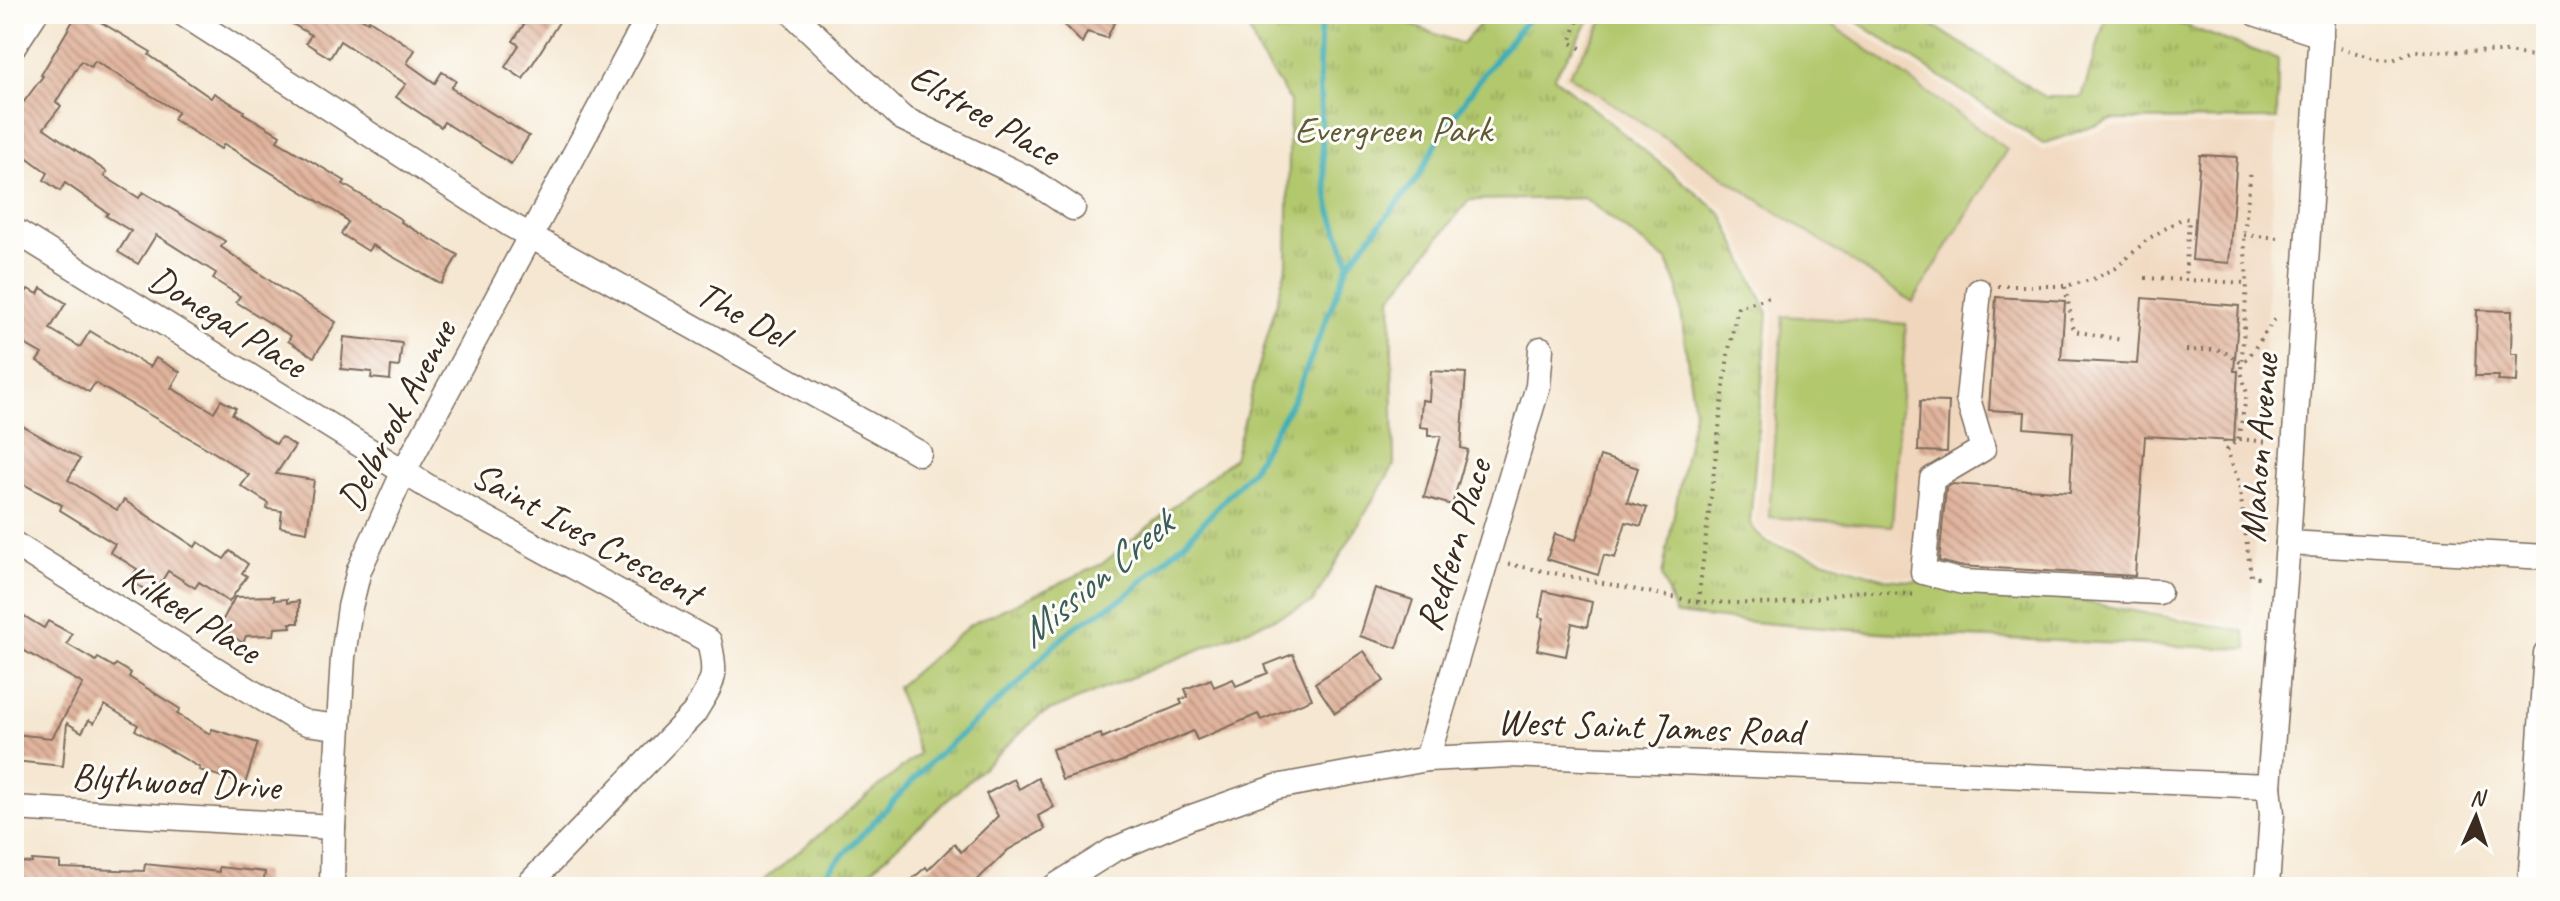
<svg xmlns="http://www.w3.org/2000/svg" width="2560" height="901" font-family="Caveat,sans-serif">
<style>
.built{fill:#f0d6bc}
.grass{fill:#b2c86d;stroke:#767946;stroke-width:2}
.park{fill:url(#park-tufts);stroke:#767946;stroke-width:2}
.lines{fill:none;stroke-linecap:round;stroke-linejoin:round}
.stream{stroke:#3cadb4;stroke-width:6}
.building{fill:url(#building-back-hatch)}
.minor-casing{stroke:#7c6c5d;stroke-width:27}
.path{stroke:#7c6c5d;stroke-width:4;stroke-dasharray:2 6;stroke-linecap:butt}
.minor{stroke:#fff;stroke-width:24}
.labels{text-anchor:middle;stroke-width:6;stroke-linejoin:round;paint-order:stroke}
.street-label{font-size:38px;fill:#3b2a1e;stroke:#fdfcf7}
.park-label{font-size:38px;fill:#5f5936;stroke:#fdfcf7}
.water-label{font-size:40px;font-style:italic;fill:#3b5e5a;stroke:#fdfcf7}
</style>
<defs>
<pattern id="park-tufts" width="24" height="20" patternUnits="userSpaceOnUse" patternTransform="scale(2)"><rect width="24" height="20" fill="#b2c86d"/><path d="M3 7l-1-3M5 7V3M7 7l1-3M15 17l-1-3M17 17v-4M19 17l1-3" fill="none" stroke="#92a359"/></pattern>
<pattern id="building-back-hatch" width="6" height="6" patternUnits="userSpaceOnUse" patternTransform="scale(2)"><rect width="6" height="6" fill="#e1b49d"/><path d="M-1 5l2 2M0 0l6 6M5-1l2 2" fill="none" stroke="#b8937f"/></pattern>
</defs>
<rect width="100%" height="100%" fill="#fdfcf7"/>
<filter id="ink" filterUnits="userSpaceOnUse"><feTurbulence type="fractalNoise" baseFrequency=".0125" numOctaves="2"/><feDisplacementMap in="SourceGraphic" scale="16" xChannelSelector="R" yChannelSelector="G"/><feConvolveMatrix kernelMatrix="1 2 1 2 8 2 1 2 1" color-interpolation-filters="sRGB"/></filter>
<filter id="wash" filterUnits="userSpaceOnUse"><feTurbulence type="fractalNoise" baseFrequency=".006" numOctaves="4" result="noise"/><feDisplacementMap in="SourceGraphic" scale="32" xChannelSelector="R" yChannelSelector="G"/><feGaussianBlur stdDeviation="1.8" result="paint"/><feColorMatrix in="noise" values="0 0 0 0 0 0 0 0 0 0 0 0 0 0 0 0 0 1.4 0 .05"/><feComposite in="paint" operator="in"/></filter>
<g filter="url(#wash)">
<rect width="100%" height="100%" fill="#f5e7d1"/>
<!-- built -->
<polygon class="built" points="1602,14 1834,14 2042,151 2111,127 2277,125 2250,628 2012,584 1888,576 1767,537 1755,525 1774,312 1726,211 1563,76"/>
<!-- grass -->
<g class="grass">
<polygon points="1608,14 1817,14 2007,149 1913,302 1569,75"/>
<polygon points="1783,316 1906,324 1892,526 1769,517"/>
</g>
<!-- park -->
<g class="park">
<path d="M1242,14h140l80,30 27,-30h105l-40,63 168,137 46,99 -18,211 15,18 120,37 127,10 232,42 4,18c-191,-8 -383,-13 -573,-35l-13,-39 32,-163 -16,-124 -11,-27 -83,-63 -115,2 -78,97 3,168 -82,138 -272,112 -187,172h-98l164,-133 -22,-67 74,-63 131,-60 132,-106 53,-194 3,-163 -31,-47z"/>
<polygon points="1845,14 1915,14 2045,97 2082,97 2107,14 2153,14 2278,59 2277,119 2111,120 2043,144"/>
</g>
<g class="lines">
<!-- stream -->
<g class="stream">
<polyline points="1321,14 1319,67 1323,164 1330,208 1349,263"/>
<polyline points="808,887 826,873 932,760 1020,682 1047,652 1073,628 1125,597 1187,540 1251,471 1296,395 1349,263 1417,179 1444,130 1485,72 1532,14"/>
</g>
</g>
<g id="blocks">
<!-- building -->
<g class="building">
<polygon points="77,14 87,14 151,52 149,55 211,98 214,93 244,111 243,113 280,135 277,141 345,181 343,184 402,220 401,222 458,255 441,284 372,245 368,251 341,234 348,222 339,214 224,144 221,149 173,119 178,112 95,61 91,67 81,61 56,102 61,106 44,128 107,172 104,176 139,198 143,192 225,241 221,247 282,289 336,322 314,357 288,341 291,336 236,302 240,296 213,279 216,273 156,235 138,264 118,252 131,231 106,216 108,213 65,183 60,191 44,180 48,173 14,148 14,115 43,76 41,75"/>
<polygon points="276,14 354,14 368,22 369,20 415,50 407,63 435,83 442,72 456,81 451,88 529,136 511,164 444,122 441,127 396,97 406,84 340,41 330,58 306,43 311,35"/>
<polygon points="531,14 564,14 523,79 505,67 519,45 513,41"/>
<polygon points="1053,14 1118,14 1107,38 1087,32 1082,43"/>
<polygon points="2200,155 2237,157 2229,263 2192,260"/>
<polygon points="14,287 25,294 28,289 38,294 41,288 66,303 50,329 80,347 90,331 150,367 156,358 180,372 171,388 214,412 221,400 236,408 232,414 276,444 281,437 295,446 276,474 314,480 307,532 280,527 282,511 267,509 268,503 241,486 249,475 215,453 95,383 89,392 37,361 42,354 14,338"/>
<polygon points="1996,297 2065,301 2061,360 2137,364 2142,298 2239,306 2234,371 2238,371 2234,441 2145,436 2135,576 1959,566 1939,561 1946,488 1953,484 2070,492 2073,432 2024,428 2025,412 1989,410"/>
<polygon points="2477,310 2512,311 2511,354 2518,354 2517,382 2498,381 2499,376 2475,376"/>
<polygon points="344,337 402,343 399,367 391,366 390,380 371,378 372,372 341,369"/>
<polygon points="1431,371 1466,373 1461,448 1468,450 1452,505 1424,497 1441,436 1428,436 1428,428 1420,427 1422,400 1429,401"/>
<polygon points="1920,401 1949,402 1947,452 1918,451"/>
<polygon points="14,421 80,459 68,480 117,510 124,500 195,547 198,542 224,559 230,551 248,564 242,573 247,576 229,602 199,582 195,588 168,571 153,595 130,580 137,569 110,552 115,544 60,510 62,505 14,479"/>
<polygon points="1600,456 1638,468 1627,502 1647,508 1641,526 1626,522 1615,558 1604,555 1598,575 1547,559 1555,534 1576,540"/>
<polygon points="1375,588 1413,600 1397,648 1360,636"/>
<polygon points="1544,591 1592,602 1587,627 1572,623 1566,656 1537,650 1544,618 1539,617"/>
<polygon points="274,596 274,600 287,599 287,603 299,601 299,623 290,623 291,627 275,628 274,635 246,636 243,643 219,627 235,597"/>
<polygon points="14,610 44,628 48,621 72,634 67,644 96,661 98,658 114,667 116,664 131,673 129,677 180,709 177,714 210,734 212,729 258,743 245,784 199,770 200,768 135,730 138,725 105,705 94,723 89,720 82,732 67,723 63,766 14,761 14,734 52,738 83,684 14,645"/>
<polygon points="1364,651 1384,681 1335,713 1315,683"/>
<polygon points="1293,654 1312,699 1261,720 1258,714 1197,740 1193,731 1126,760 1062,780 1052,749 1101,734 1102,738 1182,704 1180,700 1188,697 1185,689 1211,679 1214,687 1233,679 1236,686 1268,673 1265,665"/>
<polygon points="1038,778 1054,807 1038,816 1045,829 1008,850 970,887 903,887 926,867 928,870 954,844 961,852 998,816 986,794 1014,779 1019,789"/>
<polygon points="32,860 60,862 60,868 144,871 145,864 219,872 219,867 265,872 263,887 14,887 14,862 32,863"/>
</g>
</g>
</g>
<g filter="url(#ink)">
<use href="#blocks" fill-opacity="0" stroke="#7c6c5d" stroke-width="2"/>
<g class="lines">
<!-- minor casing -->
<g class="minor-casing">
<g id="minor">
<polyline points="183,14 509,224 919,453"/>
<polyline points="793,14 902,118 1029,179 1073,208"/>
<polyline points="2257,14 2321,35"/>
<polyline points="14,46 35,14"/>
<path d="M14,230l416,258 279,153c9,38 4,40 -15,72l-168,174"/>
<polyline points="1979,291 1968,399 1983,449 1932,479 1923,572 1963,582 2159,592"/>
<polyline points="2288,543 2546,557"/>
<polyline points="14,544 294,718 307,723 338,727"/>
<polyline points="1427,759 1538,386 1541,349"/>
<polyline points="14,808 333,827"/>
<polyline points="332,887 333,827 343,657 350,607 359,570 404,471 650,14"/>
<polyline points="1054,887 1113,850 1189,818 1276,787 1427,759 1509,755 2269,786"/>
<polyline points="2267,887 2272,814 2269,786 2288,543 2322,14"/>
<polyline points="2530,887 2546,653"/>
</g>
</g>
<!-- path -->
<g class="path">
<polyline points="1580,14 1570,42 1585,51"/>
<polyline points="2340,48 2377,59 2393,60 2413,51 2507,52 2546,58"/>
<polyline points="2244,235 2281,238"/>
<polyline points="2145,278 2247,283"/>
<polyline points="1998,286 2065,286 2091,280 2116,268 2148,239 2183,218 2189,219 2185,280"/>
<polyline points="2065,287 2074,331 2122,340"/>
<path d="M2186,350c30,2 27,-8 55,13l7,-5 28,-41"/>
<polyline points="2239,439 2268,442"/>
<polyline points="2224,441 2239,483 2251,576 2259,577"/>
<polyline points="2227,450 2238,439 2247,394 2241,371 2247,283 2244,235 2251,169"/>
<polyline points="1508,564 1698,602 1777,604 1860,591 1919,595"/>
<polyline points="1698,602 1728,354 1738,307 1770,297"/>
</g>
<!-- minor -->
<use href="#minor" class="minor"/>
</g>
</g>
<g class="labels">
<!-- street labels -->
<g class="street-label">
<text transform="translate(985 114) rotate(30)" y="13">Elstree Place</text>
<text transform="translate(743 314) rotate(29)" y="13">The Del</text>
<text transform="translate(228 321) rotate(32)" y="13">Donegal Place</text>
<text transform="translate(396 415) rotate(-62)" y="13">Delbrook Avenue</text>
<text transform="translate(2258 448) rotate(-86)" y="13">Mahon Avenue</text>
<text transform="translate(587 533) rotate(29)" y="13">Saint Ives Crescent</text>
<text transform="translate(1453 545) rotate(-73)" y="13">Redfern Place</text>
<text transform="translate(192 613) rotate(32)" y="13">Kilkeel Place</text>
<text transform="translate(1650 726) rotate(2)" y="13">West Saint James Road</text>
<text transform="translate(176 781) rotate(3)" y="13">Blythwood Drive</text>
</g>
<!-- park labels -->
<g class="park-label">
<text x="1393" y="142">Evergreen Park</text>
</g>
<!-- water labels -->
<g class="water-label">
<text transform="translate(1095 578) rotate(-40)" y="14">Mission Creek</text>
</g>
</g>
<!-- margin -->
<rect width="2560" height="901" fill="none" stroke="#fdfcf7" stroke-width="48"/>
<!-- north arrow -->
<g transform="translate(2476 817) rotate(3)" stroke="#fdfcf7" stroke-width="6" paint-order="stroke">
<path d="M0-6L14 30L0 20L-14 30Z" fill="#3b2a1e"/>
<text y="-12" font-size="22" font-weight="bold" text-anchor="middle" fill="#3b2a1e">N</text>
</g>
</svg>
